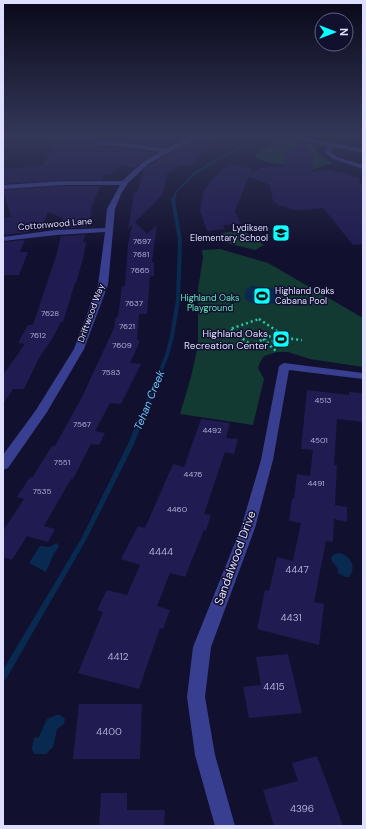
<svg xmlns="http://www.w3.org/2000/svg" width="366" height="829" font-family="'DM Sans',sans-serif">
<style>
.green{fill:#133933}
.water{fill:#082a50}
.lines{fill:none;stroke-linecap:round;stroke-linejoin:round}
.stream{fill:#082a50;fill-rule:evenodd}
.building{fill:#201b51}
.path{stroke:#2ac7ac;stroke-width:2.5;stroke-dasharray:2 3;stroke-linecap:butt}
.minor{fill:#393f90;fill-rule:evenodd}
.labels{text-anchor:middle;stroke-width:3;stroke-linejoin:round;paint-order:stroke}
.number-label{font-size:8px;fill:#aeadd4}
.far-street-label{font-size:9px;fill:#dedeff;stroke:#12102f}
.far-poi-label{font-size:9px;fill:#dedeff;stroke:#12102f;text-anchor:end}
.far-park-label{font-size:9px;fill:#61e8b7;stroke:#12102f}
.poi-label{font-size:10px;fill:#dedeff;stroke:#12102f;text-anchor:end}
.near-number-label{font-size:10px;fill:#aeadd4}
.water-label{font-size:11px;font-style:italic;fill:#6ccbff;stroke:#12102f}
.near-street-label{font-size:12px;fill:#dedeff;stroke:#12102f}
</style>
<rect width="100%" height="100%" fill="#12102f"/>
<!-- green -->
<g class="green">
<polygon points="282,138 315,145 318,154 332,163 308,171 286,165 265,162 256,157 256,154 260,150"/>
<polygon points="243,230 264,245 255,250 215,240 222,233"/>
<polygon points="220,249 268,263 363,318 363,367 310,359 288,352 277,352 264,356 260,362 258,368 264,379 253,425 180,414 191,377 198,345 198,289 203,258 202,250"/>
</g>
<!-- water -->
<g class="water">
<path d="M252,286l21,2 7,4 -2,10c-11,4 -25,4 -34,-4l2,-9z"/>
<path d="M57,543l2,4c-6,5 -9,17 -13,25l-17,-9 11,-17 9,1z"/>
<path d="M340,553c11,4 17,14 9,24h-4l-7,-4v-4l-6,-8 -1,-4 4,-3z"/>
<polygon points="56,715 60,715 65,719 64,724 57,729 53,747 46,754 34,754 32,748 34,738 39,737 47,719"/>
</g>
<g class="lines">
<!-- stream -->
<polygon class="stream" points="258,137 260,138 215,162 195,175 177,192 175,200 182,240 180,300 174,336 169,355 134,444 86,540 6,679 3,681 3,670 81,539 128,444 165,355 170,336 176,300 178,240 171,200 175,192 193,173 213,160"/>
</g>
<!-- building -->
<g class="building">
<polygon points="57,135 189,135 165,147 122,141 95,141 94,143 98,146 122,148 156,153 142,161 134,168 121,165 110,175 105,174 102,180 63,180 3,184 3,169 43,166"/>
<polygon points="202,135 220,135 190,166 180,165 167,174 163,194 135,222 147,234 157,225 152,262 154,262 154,276 150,276 147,314 139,314 137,340 140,341 130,363 141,364 121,404 110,403 95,431 105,433 99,445 91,444 73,479 71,479 44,526 55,529 48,542 27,536 12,560 3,557 3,531 24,499 17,497 30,477 32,478 52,446 55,446 82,397 114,328 116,317 118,317 122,286 125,286 128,245 132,225 128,229 134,194 138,190 144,169 149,165"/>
<polygon points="301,142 314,155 312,172 332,170 333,172 346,173 353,177 358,177 363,191 363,244 353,245 323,208 306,210 295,210 278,205 273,201 270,185 249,176 235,211 241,224 223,225 225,229 207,231 200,211 203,193 214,177 230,164 251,169 250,173 261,168 285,166 285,154"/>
<polygon points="63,186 100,186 90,211 92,211 87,227 63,228 65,222 61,222 63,218 48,212 43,223 31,223 28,232 3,235 3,218 11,217 3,190"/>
<polygon points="85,235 83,242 86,242 84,255 76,283 75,283 63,322 61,322 52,339 39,358 24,389 13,389 3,404 3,375 25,344 18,343 28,325 33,325 56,256 61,236"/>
<polygon points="25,240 20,252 28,252 19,275 3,275 3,242"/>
<polygon points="307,390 349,395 349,392 363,393 363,422 337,419 334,465 337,465 335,505 347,507 347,522 334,519 333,542 326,541 314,602 324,604 319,645 257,629 265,590 269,591 277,557 293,561 301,523 289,521 292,499 294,499 297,474 310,476 313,450 301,449"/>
<polygon points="201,419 230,423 226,438 238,439 234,454 225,452 204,514 211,515 206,531 204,530 185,577 170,573 157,606 170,610 163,629 160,628 139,689 78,673 103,612 97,610 107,590 127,595 140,565 121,559 138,526 145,528 173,464 184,467"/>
<polygon points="288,654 302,713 249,718 243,687 261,685 256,657"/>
<polygon points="79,704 142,704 140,759 73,759"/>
<polygon points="317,756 343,826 274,826 263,790 298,781 292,763"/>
<polygon points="101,793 127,793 127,810 165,810 164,826 99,826"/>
</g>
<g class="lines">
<!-- path -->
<g class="path">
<polygon points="259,319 277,331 275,334 251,345 230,329"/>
<polyline points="263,339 277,352"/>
<polyline points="267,343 283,338 302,340"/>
</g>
<!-- minor -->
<g class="minor">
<polygon points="193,135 201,135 148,164 128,183 121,194 115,209 108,285 84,349 47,412 8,468 3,470 3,455 36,410 74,349 98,285 105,232 56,235 3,241 3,237 56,230 105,228 107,209 120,185 63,185 3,189 3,185 63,181 122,181 143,162 160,152 122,146 98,145 95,143 96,142 122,142 165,149"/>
<polygon points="281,135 293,135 363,149 363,153 334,147 330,152 337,157 363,165 363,169 333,159 324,152 328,146"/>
<polygon points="284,363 363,373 363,379 289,370 273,460 255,528 211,647 205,697 215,755 235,826 215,826 195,755 187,697 193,647 241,528 261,460 279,366"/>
</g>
</g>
<!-- sky -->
<linearGradient id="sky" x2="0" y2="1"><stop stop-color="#0a091a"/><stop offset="0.54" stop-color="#333758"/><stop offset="1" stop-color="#333758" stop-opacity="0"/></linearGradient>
<rect width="366" height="251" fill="url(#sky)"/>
<!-- icons -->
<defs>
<g id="school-square" transform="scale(0.9)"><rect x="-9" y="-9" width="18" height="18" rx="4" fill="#0afffd" stroke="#12102f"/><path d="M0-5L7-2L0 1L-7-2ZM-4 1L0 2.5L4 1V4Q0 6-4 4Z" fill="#111"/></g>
<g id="stadium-square" transform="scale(0.9)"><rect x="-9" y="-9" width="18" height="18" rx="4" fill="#0afffd" stroke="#12102f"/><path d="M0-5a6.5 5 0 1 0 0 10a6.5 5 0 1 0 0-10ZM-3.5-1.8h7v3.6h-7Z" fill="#111"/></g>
</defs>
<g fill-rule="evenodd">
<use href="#school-square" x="281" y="233"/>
<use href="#stadium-square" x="262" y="296"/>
<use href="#stadium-square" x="281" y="339"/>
</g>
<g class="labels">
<!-- number labels -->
<g class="number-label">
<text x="142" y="244">7697</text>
<text x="141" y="257">7681</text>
<text x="140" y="273">7665</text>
<text x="134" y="306">7637</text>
<text x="50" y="316">7628</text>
<text x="127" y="329">7621</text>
<text x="38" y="338">7612</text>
<text x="122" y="348">7609</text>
<text x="111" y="375">7583</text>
<text x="323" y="403">4513</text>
<text x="82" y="427">7567</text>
<text x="212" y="433">4492</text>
<text x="319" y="443">4501</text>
<text x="62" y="465">7551</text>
<text x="193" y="477">4476</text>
<text x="316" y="486">4491</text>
<text x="42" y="494">7535</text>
<text x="177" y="512">4460</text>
</g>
<!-- far-street labels -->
<g class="far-street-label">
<text transform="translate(55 224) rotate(-5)" y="3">Cottonwood Lane</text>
<text transform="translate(91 313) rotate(-70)" y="3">Driftwood Way</text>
</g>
<!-- far-poi labels -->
<g class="far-poi-label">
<text x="268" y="231">Lydiksen<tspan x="268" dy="10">Elementary School</tspan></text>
<text x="275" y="294" text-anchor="start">Highland Oaks<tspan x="275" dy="10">Cabana Pool</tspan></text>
</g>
<!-- far-park labels -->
<g class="far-park-label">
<text x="210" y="301">Highland Oaks<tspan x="210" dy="10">Playground</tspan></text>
</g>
<!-- poi labels -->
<g class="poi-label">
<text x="268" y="337">Highland Oaks<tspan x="268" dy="12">Recreation Center</tspan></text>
</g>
<!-- near-number labels -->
<g class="near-number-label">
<text x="161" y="555">4444</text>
<text x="297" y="573">4447</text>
<text x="291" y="621">4431</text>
<text x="118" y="660">4412</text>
<text x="274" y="690">4415</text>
<text x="109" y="735">4400</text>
<text x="302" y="812">4396</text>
</g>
<!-- water labels -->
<g class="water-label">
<text transform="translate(149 400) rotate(-68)" y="4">Tehan Creek</text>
</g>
<!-- near-street labels -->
<g class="near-street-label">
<text transform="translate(235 558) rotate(-70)" y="4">Sandalwood Drive</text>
</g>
</g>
<!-- border -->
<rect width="366" height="829" fill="none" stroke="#dedeff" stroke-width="8"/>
<!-- north arrow -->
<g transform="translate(334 32) rotate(90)"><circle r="19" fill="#12102f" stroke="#646282"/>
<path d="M0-3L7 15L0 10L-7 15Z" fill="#0afffd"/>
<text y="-6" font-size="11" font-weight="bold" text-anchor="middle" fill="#dedeff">N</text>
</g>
</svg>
